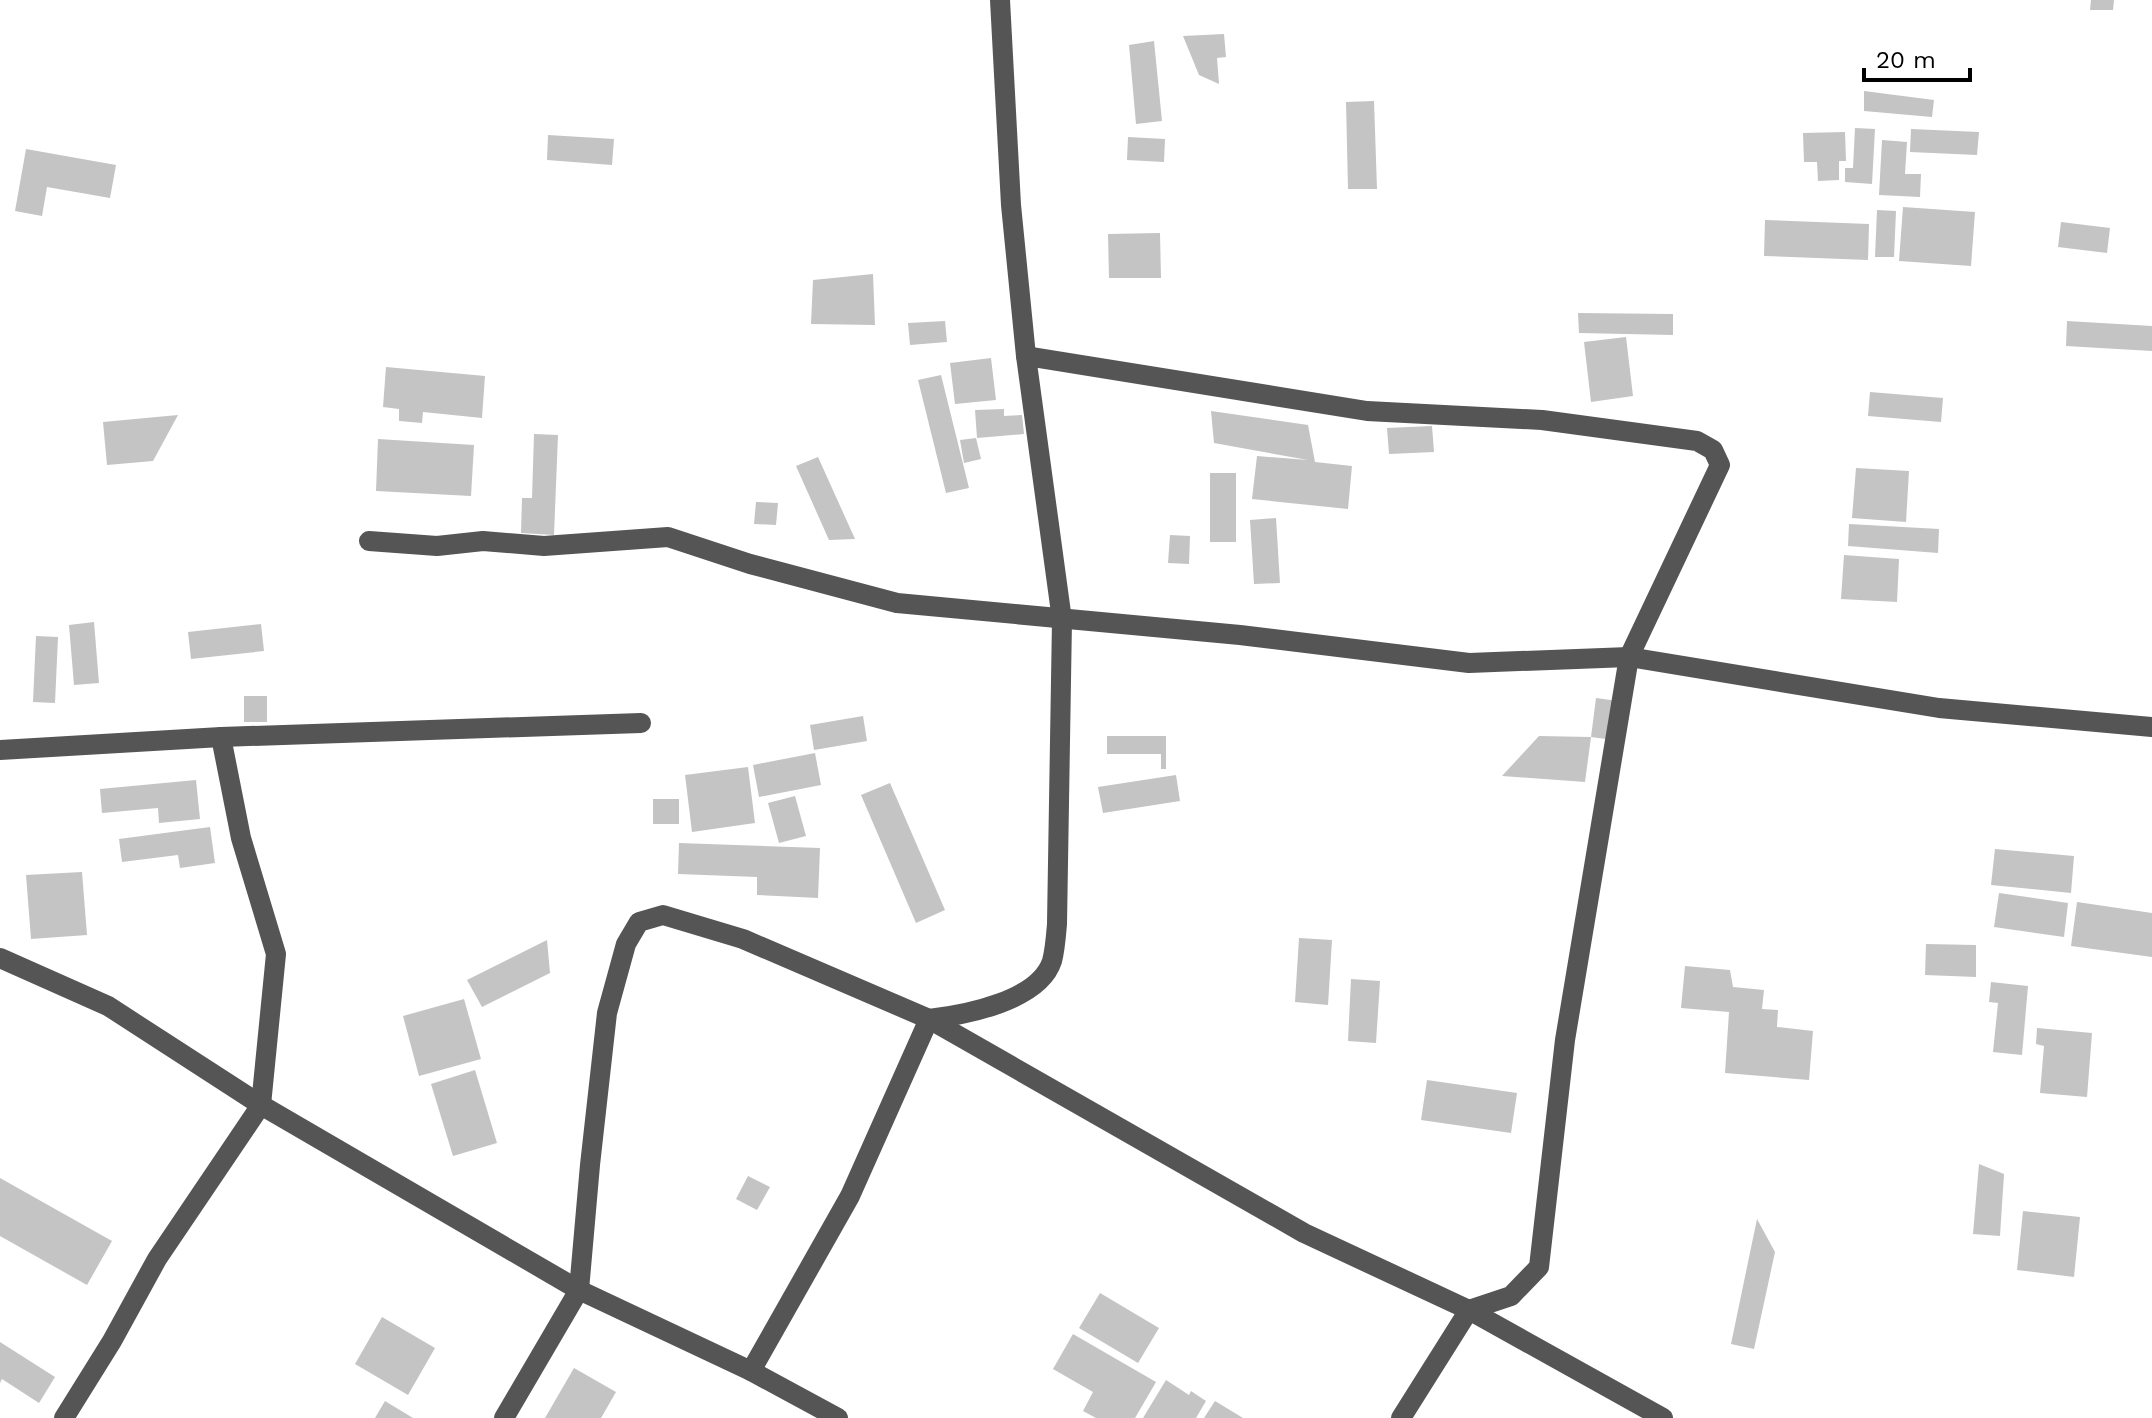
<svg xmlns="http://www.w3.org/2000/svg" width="2152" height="1418" font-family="'Work Sans',sans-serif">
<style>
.building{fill:#c4c4c4}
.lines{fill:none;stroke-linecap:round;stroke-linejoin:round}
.minor{stroke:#555;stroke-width:20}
</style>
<rect width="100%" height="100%" fill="#fff"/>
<!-- building -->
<g class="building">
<polygon points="2091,0 2114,0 2113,10 2090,10"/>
<polygon points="1224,34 1226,57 1217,58 1219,84 1199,75 1183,36"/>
<polygon points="1154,41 1162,121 1136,124 1129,45"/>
<polygon points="1864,91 1934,100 1932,117 1864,111"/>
<polygon points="1374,101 1377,189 1348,189 1346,102"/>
<polygon points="1855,128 1875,129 1872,184 1845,182 1845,168 1853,168"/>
<polygon points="1911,129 1979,132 1977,155 1910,152"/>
<polygon points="1845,132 1846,161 1839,161 1839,180 1818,181 1817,162 1804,162 1803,133"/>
<polygon points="548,135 614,139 612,165 547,160"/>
<polygon points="1128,137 1165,139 1164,162 1127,160"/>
<polygon points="1882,140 1907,142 1905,174 1921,174 1920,197 1879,195"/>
<polygon points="26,149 116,165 110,198 47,187 42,216 15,211"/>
<polygon points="1903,207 1975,212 1971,266 1899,261"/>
<polygon points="1877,210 1896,211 1894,257 1875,257"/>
<polygon points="1765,220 1869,224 1868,260 1764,256"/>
<polygon points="2061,222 2110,228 2107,253 2058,247"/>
<polygon points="1160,233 1161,278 1109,278 1108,234"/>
<polygon points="873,274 875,325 811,324 813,280"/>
<polygon points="1578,313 1673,314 1673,335 1579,333"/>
<polygon points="945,321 947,342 910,345 908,323"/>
<polygon points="2067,321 2152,326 2152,351 2066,346"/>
<polygon points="1626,337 1633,396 1591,402 1584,342"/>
<polygon points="991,358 996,400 955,404 950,363"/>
<polygon points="386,367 485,376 482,418 423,412 422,423 399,421 399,409 383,407"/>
<polygon points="941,375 969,488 946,493 918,380"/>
<polygon points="1870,392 1943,398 1941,422 1868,416"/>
<polygon points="1004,409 1004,416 1022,415 1024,434 977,438 975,410"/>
<polygon points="1211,411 1308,425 1315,462 1352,466 1348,509 1252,499 1257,456 1308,460 1214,443"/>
<polygon points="178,415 153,461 107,465 103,422"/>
<polygon points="1432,426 1434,452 1389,454 1387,428"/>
<polygon points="534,434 558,435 554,535 521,533 522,498 532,498"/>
<polygon points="976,438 981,459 964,463 960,440"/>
<polygon points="378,439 474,445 471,496 376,491"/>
<polygon points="818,457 855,539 829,540 796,466"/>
<polygon points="1856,468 1909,471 1906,522 1852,518"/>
<rect x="1210" y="473" width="26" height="69"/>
<polygon points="756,502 778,503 776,525 754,524"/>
<polygon points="1276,518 1280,583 1254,584 1250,520"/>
<polygon points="1849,524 1939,529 1938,553 1848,546"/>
<polygon points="1170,535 1190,536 1189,564 1168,563"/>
<polygon points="1844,555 1899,559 1897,602 1841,599"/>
<polygon points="94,622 99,683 74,685 69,625"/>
<polygon points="261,624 264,651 191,659 188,632"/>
<polygon points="36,636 58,637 55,703 33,702"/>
<rect x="244" y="696" width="23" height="26"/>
<polygon points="1596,698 1618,701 1613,740 1591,737"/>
<polygon points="863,716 867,741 814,750 810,725"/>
<polygon points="1107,736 1166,736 1166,769 1161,769 1161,754 1107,754"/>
<polygon points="1539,736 1591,737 1585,782 1502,776"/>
<polygon points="815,753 821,785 759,797 753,765"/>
<polygon points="748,767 755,823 692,832 685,775"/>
<polygon points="1176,775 1180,801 1103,813 1098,787"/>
<polygon points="196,780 200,819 159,823 158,808 102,813 100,789"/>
<polygon points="890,783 945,910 916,923 861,795"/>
<polygon points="795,796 806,836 779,843 768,803"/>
<rect x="653" y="799" width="26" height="25"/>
<polygon points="210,827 215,863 180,868 178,855 122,862 119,839"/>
<polygon points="679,843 820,848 818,898 757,895 757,877 678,874"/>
<polygon points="1995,849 2074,856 2071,893 1991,885"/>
<polygon points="82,872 87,935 31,939 26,875"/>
<polygon points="1999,893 2068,903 2064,937 1994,927"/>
<polygon points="2077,902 2152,913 2152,957 2071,946"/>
<polygon points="1299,938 1332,940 1328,1005 1295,1002"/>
<polygon points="547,940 550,973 482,1007 467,980"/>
<polygon points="1926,944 1976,945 1976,977 1925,975"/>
<polygon points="1685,966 1730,970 1733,987 1764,990 1762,1009 1778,1010 1777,1027 1813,1031 1809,1080 1725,1073 1729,1012 1681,1008"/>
<polygon points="1351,979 1380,981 1376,1043 1348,1041"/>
<polygon points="1991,982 2028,986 2022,1055 1993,1052 1998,1003 1989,1002"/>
<polygon points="464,999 481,1059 419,1076 403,1016"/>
<polygon points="2037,1028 2092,1033 2087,1097 2040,1093 2044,1046 2036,1044"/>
<polygon points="475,1070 497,1143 453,1156 431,1084"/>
<polygon points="1427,1080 1517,1093 1511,1133 1421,1120"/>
<polygon points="1979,1164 2004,1174 2000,1236 1973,1234"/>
<polygon points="748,1176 770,1187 757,1210 736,1199"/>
<polygon points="0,1178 112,1241 87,1285 0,1236"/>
<polygon points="2023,1211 2080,1217 2074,1277 2017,1270"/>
<polygon points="1757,1219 1775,1252 1754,1349 1731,1344"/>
<polygon points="1100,1293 1159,1328 1138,1363 1079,1328"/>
<polygon points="382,1317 435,1348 408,1395 355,1364"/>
<polygon points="1073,1334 1156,1382 1135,1418 1096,1418 1083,1411 1093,1392 1053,1369"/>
<polygon points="0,1342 55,1377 39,1403 2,1379 0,1383"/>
<polygon points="574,1368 616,1392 601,1418 545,1418"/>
<polygon points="1166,1380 1189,1395 1191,1391 1206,1401 1196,1418 1143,1418"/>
<polygon points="385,1401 413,1418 375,1418"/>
<polygon points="1215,1401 1243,1418 1204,1418"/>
</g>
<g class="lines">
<!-- minor -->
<g class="minor">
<polyline points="369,541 437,546 483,541 544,546 668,537 750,564 897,603 1240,635 1469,663 1629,657 1939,708 2152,727"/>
<polyline points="0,750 221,737 641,723"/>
<polyline points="0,958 108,1006 261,1105 579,1290 751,1371 838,1418"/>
<path d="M929,1019c36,-4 110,-18 123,-58 3,-11 4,-25 5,-37l5,-304 -36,-264 -15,-151 -11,-205"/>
<polyline points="751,1371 850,1196 929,1019"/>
<polyline points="64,1418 112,1341 157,1259 261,1105 276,954 241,838 221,737"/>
<polyline points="504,1418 579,1290 590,1165 607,1013 626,944 639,922 663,915 743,939 929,1019 1304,1233 1469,1310 1511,1296 1539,1267 1565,1040 1629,657 1720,465 1713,450 1697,441 1542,420 1367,411 1026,356"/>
<polyline points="1401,1418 1469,1310 1663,1418"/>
</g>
</g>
<!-- scale -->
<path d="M1864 68v12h106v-12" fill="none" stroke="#000000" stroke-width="4"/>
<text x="1876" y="68" font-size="24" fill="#000000" stroke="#ffffff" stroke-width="6" paint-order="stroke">20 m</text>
</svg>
